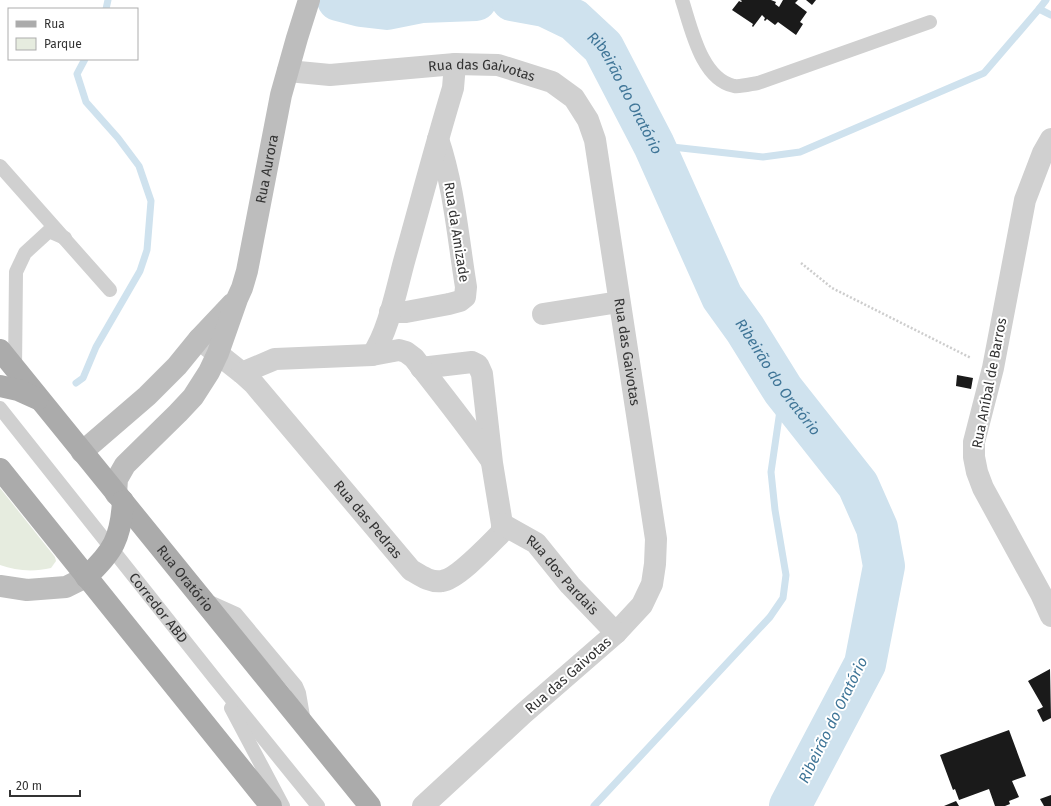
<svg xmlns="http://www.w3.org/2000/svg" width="1051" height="806" font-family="'Fira Sans',sans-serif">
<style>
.green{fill:#e6ecdf}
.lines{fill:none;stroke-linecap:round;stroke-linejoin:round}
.stream{stroke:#cfe2ee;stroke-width:7}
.river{stroke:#cfe2ee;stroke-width:42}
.building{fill:#1a1a1a}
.path{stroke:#cdcdcd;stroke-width:2.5;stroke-dasharray:2 2;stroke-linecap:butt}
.lane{stroke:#d0d0d0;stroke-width:14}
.street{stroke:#d0d0d0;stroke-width:22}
.secondary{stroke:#bdbdbd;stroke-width:22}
.primary{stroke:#ababab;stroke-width:22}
.labels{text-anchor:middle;stroke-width:4;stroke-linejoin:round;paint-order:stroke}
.street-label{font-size:14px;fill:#333;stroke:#fff}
.water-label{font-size:15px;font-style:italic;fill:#3f7597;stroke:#fff}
</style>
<rect width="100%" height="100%" fill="#fff"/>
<!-- green -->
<path class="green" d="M0,488l55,69 1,4 -5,7c-17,4 -35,3 -51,-3z"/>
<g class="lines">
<!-- stream -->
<g class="stream">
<polyline points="106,9 108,0"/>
<polyline points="1039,9 1051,15"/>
<polyline points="654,145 763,157 800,152 984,73 1039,9 1046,0"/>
<polyline points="76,383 83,378 96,347 140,271 147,250 151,201 139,166 118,138 86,102 77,74 85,59"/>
<polyline points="594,806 770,617 783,598 786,575 775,510 771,472 783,390"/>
</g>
<!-- river -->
<g class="river">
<polyline points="338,0 361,6 387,9 422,2 476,0"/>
<path id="s1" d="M512,0l33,6 29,14 29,27 51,98 68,152 23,32 38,61 75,95 19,43 7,38 -19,98 -75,142"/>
</g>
</g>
<!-- building -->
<g class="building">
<polygon points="740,0 771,0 776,2 775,4 779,7 783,0 798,0 795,3 807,12 800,22 803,24 796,35 778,22 775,25 767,19 765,21 764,20 765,18 762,15 753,27 752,26 753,24 732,10 739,1 741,2 742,1"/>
<polygon points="806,0 816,0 812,5"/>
<polygon points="957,375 973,378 971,389 956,386"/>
<polygon points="1050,669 1051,718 1043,722 1037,710 1043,707 1028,681"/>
<polygon points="1009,730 1026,776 1012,781 1019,797 1009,801 1010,804 1005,806 995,806 989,789 959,800 955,789 953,790 940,755"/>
<polygon points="1051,795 1051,806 1044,806 1040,799"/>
<polygon points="956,801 959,806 944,806"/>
</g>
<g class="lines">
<!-- path -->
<polyline class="path" points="801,263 832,288 971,358"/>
<!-- lane -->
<g class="lane">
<path d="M682,0c9,27 19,79 52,86 7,1 17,-2 24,-3l172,-61"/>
<polyline points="0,166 110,290"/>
<polyline points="15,369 16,272 25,253 49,231 65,238"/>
<path id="s2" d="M0,408l216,272 102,126"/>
<polyline points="207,601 236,614 296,686 299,693 304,722"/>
<polyline points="231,708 283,806"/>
</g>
<!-- street -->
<g class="street">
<path id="s3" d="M288,71l42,4 125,-11 43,1 54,17 22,16 14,22 7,20 61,399 -1,25 -3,20 -10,21 -26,28 -92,80 -101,93"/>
<polyline points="1051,139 1043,153 1025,200 993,368 974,442 974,457 977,472 983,488 1041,594 1051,616"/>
<path d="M390,312h16l43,-8 11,-3 5,-4 1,-10c-8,-49 -12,-101 -28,-148"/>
<polyline points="543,314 619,302"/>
<path id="s4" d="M199,339l43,34 12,11 157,186c10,6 20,13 31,11 15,-2 46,-35 58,-47l2,-4v-6l-10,-61 -10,-89 -4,-9 -6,-3 -51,6"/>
<path d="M372,355c17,-24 25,-69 33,-97 16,-57 31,-114 48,-170l2,-24"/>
<path d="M242,373l33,-14 97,-4 27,-5 7,2 8,6c26,34 53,67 77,102"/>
<path id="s5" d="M502,524l34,19 34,42 46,48"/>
</g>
<!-- secondary -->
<g class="secondary">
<polyline points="82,452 147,396 177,366 199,339 232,304"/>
<path id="s6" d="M116,494l1,-15 8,-14 53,-52 15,-16 16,-25 9,-19 19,-54 5,-11 5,-17 34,-176 16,-57 12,-38"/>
<polyline points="0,586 27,590 66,587 86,577"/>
</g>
<!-- primary -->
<g class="primary">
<path id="s7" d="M0,350l370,456"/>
<polyline points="0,386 18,390 38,399"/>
<polyline points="0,469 271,806"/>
<path d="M86,577c27,-25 35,-39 37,-76"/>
</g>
</g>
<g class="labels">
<!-- street labels -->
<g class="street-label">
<text dy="5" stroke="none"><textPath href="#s3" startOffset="195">Rua das Gaivotas</textPath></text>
<text dy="5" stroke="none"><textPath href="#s6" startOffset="369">Rua Aurora</textPath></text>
<text transform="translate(457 232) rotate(81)" y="5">Rua da Amizade</text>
<text dy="5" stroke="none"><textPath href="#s3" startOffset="556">Rua das Gaivotas</textPath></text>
<text transform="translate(989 383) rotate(-79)" y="5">Rua Aníbal de Barros</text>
<text dy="5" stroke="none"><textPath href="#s4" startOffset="248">Rua das Pedras</textPath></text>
<text dy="5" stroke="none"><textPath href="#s5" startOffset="80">Rua dos Pardais</textPath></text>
<text dy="5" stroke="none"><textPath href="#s7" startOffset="294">Rua Oratório</textPath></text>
<text dy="5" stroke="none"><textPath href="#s2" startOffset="255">Corredor ABD</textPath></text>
<text transform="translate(568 675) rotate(-41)" y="5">Rua das Gaivotas</text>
</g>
<!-- water labels -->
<g class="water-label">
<text dy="5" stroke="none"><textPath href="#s1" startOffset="156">Ribeirão do Oratório</textPath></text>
<text dy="5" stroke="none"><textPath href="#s1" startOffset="480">Ribeirão do Oratório</textPath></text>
<text transform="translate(833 720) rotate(-64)" y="5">Ribeirão do Oratório</text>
</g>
</g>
<!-- legend -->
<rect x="8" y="8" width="130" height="52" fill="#ffffff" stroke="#adadad"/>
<rect x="16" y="21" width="20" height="6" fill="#ababab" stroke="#adadad"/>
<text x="44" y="28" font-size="12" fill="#333333">Rua</text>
<rect x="16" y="38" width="20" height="12" fill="#e6ecdf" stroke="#adadad"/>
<text x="44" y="48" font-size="12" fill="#333333">Parque</text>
<!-- scale -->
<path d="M10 790v6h70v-6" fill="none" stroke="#333333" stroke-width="2"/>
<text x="16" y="790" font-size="12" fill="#333333" stroke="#ffffff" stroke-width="3" paint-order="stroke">20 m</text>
</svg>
